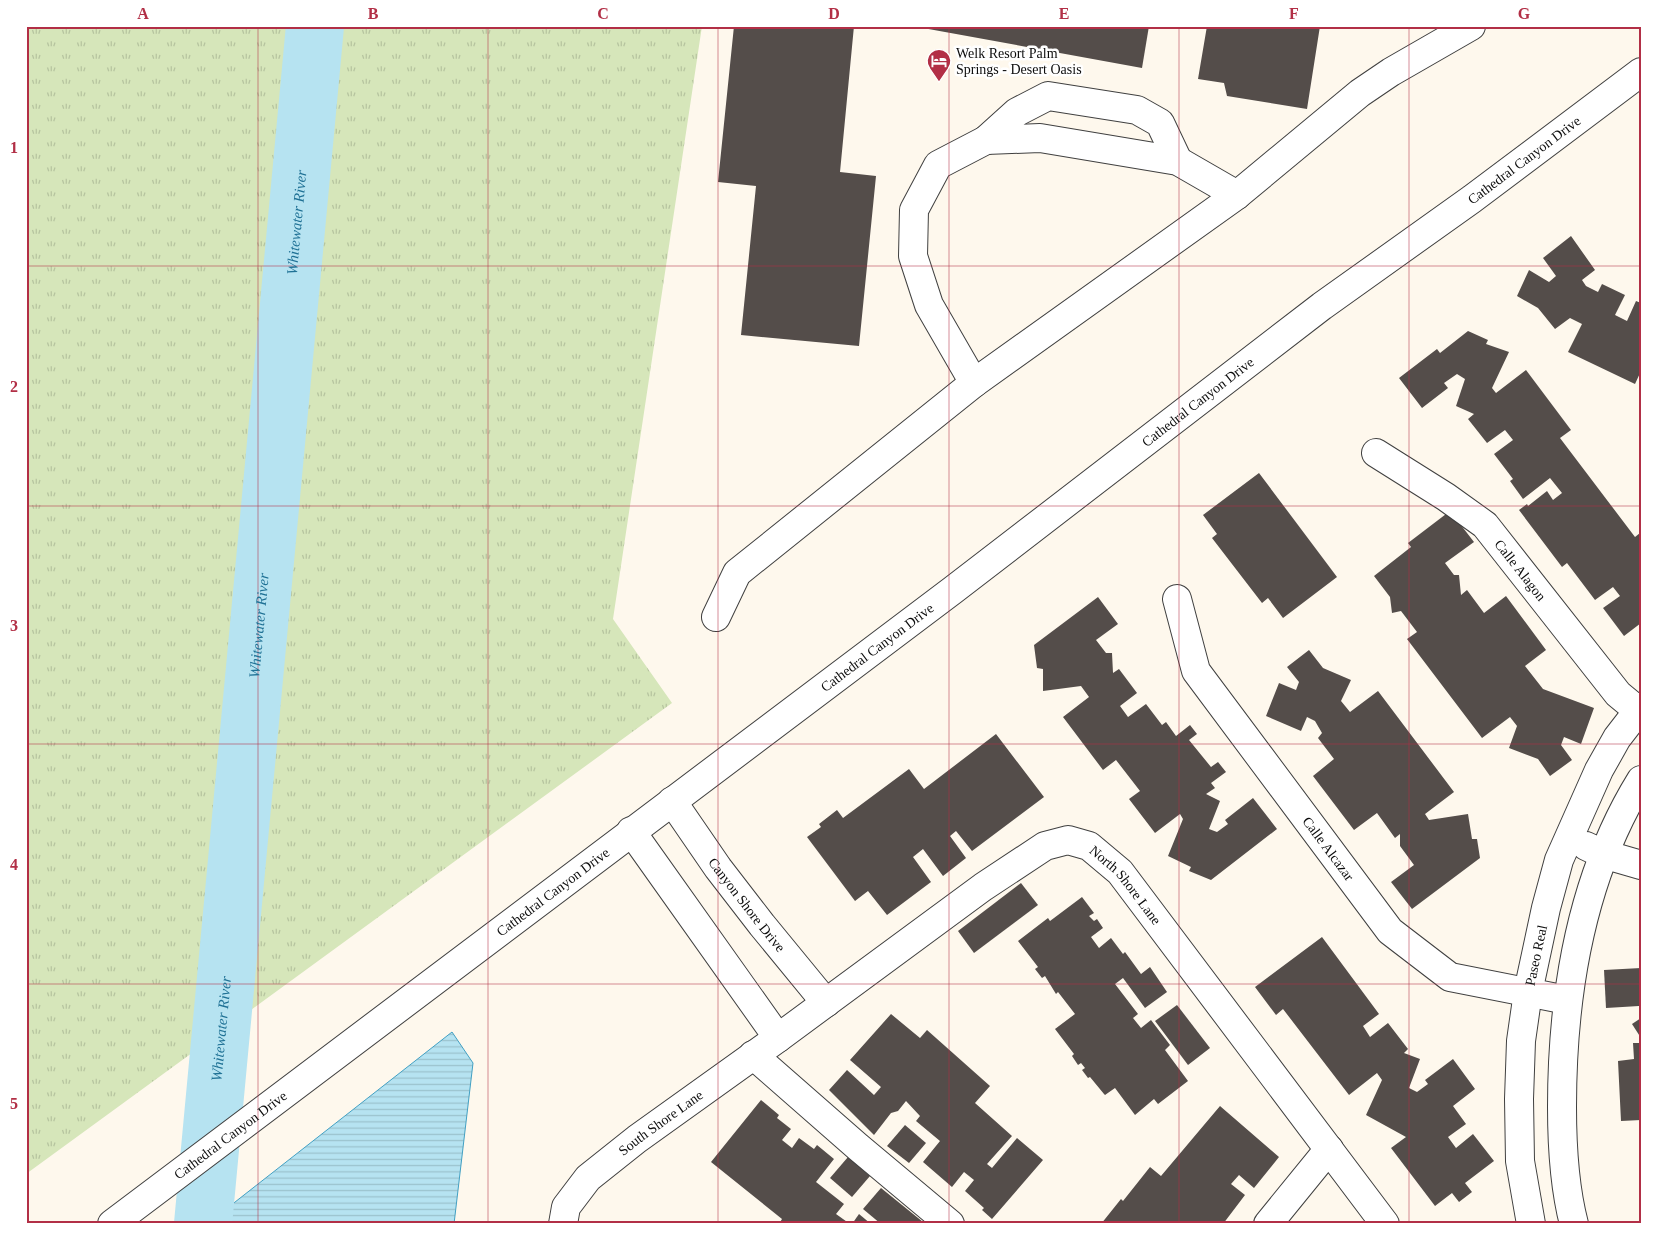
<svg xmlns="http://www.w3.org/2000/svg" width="1667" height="1250" font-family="Georgia,serif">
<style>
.grass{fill:url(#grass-tufts)}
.water{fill:url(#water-rules);stroke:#42a0c3}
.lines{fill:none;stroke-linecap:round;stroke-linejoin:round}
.river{stroke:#b6e3f1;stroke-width:58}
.building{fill:#544d4a}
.minor-casing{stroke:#404040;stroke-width:30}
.minor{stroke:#fff;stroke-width:28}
.grid{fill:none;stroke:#b22f46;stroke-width:1;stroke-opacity:0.55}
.labels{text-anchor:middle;stroke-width:5;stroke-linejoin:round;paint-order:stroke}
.poi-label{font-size:14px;fill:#0d0d0d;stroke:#fff;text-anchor:start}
.street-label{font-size:14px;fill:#0d0d0d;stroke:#fff}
.water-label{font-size:15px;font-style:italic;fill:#1f7195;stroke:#fff}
.neatline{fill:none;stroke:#b22f46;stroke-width:2}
.grid-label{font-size:16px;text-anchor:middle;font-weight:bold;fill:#b22f46}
</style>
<defs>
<pattern id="grass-tufts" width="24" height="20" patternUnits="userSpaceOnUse" patternTransform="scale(1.25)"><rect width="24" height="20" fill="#d6e6ba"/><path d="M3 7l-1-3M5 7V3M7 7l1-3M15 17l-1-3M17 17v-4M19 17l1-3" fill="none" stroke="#b6c49f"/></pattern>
<pattern id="water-rules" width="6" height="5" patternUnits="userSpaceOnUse" patternTransform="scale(1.25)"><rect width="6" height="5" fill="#b6e3f1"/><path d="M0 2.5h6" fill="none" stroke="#9bc2cd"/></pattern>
</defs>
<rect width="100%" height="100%" fill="#fef8ed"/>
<!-- grass -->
<polygon class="grass" points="26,26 702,26 613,619 672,703 26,1174"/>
<!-- water -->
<polygon class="water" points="452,1032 473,1063 454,1224 207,1224"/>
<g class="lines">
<!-- river -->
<path class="river" id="s1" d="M203,1224l112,-1198"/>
</g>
<!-- building -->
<g class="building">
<polygon points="734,26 854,26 840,172 876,176 859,346 741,335 756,186 718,182"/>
<polygon points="923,26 1149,26 1142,68 923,28"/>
<polygon points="1207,26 1320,26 1307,109 1227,96 1224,83 1198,79"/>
<polygon points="1571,236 1595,270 1582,280 1586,286 1598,292 1602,284 1625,295 1615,315 1627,321 1636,301 1641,303 1641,371 1635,384 1568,352 1582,324 1570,318 1555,329 1538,308 1517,296 1529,270 1549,282 1556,276 1543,258"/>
<polygon points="1468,331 1488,340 1486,344 1509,352 1492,388 1496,393 1526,370 1571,430 1560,438 1635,537 1640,533 1641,535 1641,623 1624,636 1603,608 1620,596 1613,587 1595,600 1567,563 1562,567 1519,510 1527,504 1528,506 1547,491 1553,500 1562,493 1550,478 1523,499 1510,481 1513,479 1494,454 1513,440 1505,430 1487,443 1468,419 1474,414 1456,406 1465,379 1457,374 1444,383 1448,388 1422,408 1399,378 1437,349 1440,353"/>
<polygon points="1259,473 1337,577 1283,618 1268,598 1262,603 1212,538 1217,534 1203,515"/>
<polygon points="1450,511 1474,542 1445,563 1454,575 1459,575 1461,595 1467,590 1484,613 1506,596 1546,650 1525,666 1543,689 1594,708 1581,744 1564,737 1561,745 1572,760 1550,776 1538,759 1509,748 1517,726 1510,717 1482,738 1407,639 1417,632 1401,611 1392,613 1390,597 1374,576 1411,547 1408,543"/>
<polygon points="1098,597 1118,624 1096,640 1106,653 1112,653 1113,673 1119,669 1137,693 1120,706 1128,717 1146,704 1162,725 1166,722 1176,736 1190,725 1197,734 1189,740 1211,767 1218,762 1226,772 1211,783 1215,788 1206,794 1220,801 1209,829 1217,832 1228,824 1225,820 1253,798 1277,829 1211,880 1189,871 1191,867 1168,856 1183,819 1180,814 1155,833 1129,799 1140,791 1116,760 1103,770 1063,717 1089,697 1081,686 1043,691 1043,669 1037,668 1034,645"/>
<polygon points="1309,650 1323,668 1351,680 1341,701 1350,712 1378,691 1454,792 1425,814 1429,820 1468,814 1472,839 1477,839 1480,858 1412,909 1391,882 1414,865 1400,846 1400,834 1395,838 1377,813 1354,830 1313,776 1334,759 1318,738 1322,733 1315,721 1307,717 1301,731 1266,716 1279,683 1296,690 1299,682 1287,667"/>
<polygon points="996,734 1044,797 972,851 956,831 950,836 966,858 943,876 923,849 913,857 931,882 887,915 868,891 855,901 807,837 821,827 819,824 837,810 843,818 909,769 924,789"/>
<polygon points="1021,883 1038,905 974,953 958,931"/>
<polygon points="1082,897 1094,913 1089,916 1094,921 1097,919 1103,928 1091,937 1099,948 1111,938 1123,954 1125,952 1141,974 1150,967 1167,992 1145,1008 1123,978 1115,984 1138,1014 1133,1018 1141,1028 1151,1020 1170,1045 1165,1050 1188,1081 1158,1104 1154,1099 1135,1115 1115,1088 1105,1095 1104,1094 1090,1077 1088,1078 1082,1070 1085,1068 1081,1063 1078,1065 1072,1056 1074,1054 1055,1029 1075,1014 1058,992 1056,994 1045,976 1042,978 1035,969 1038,967 1018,941 1048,918 1050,921"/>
<polygon points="1322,937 1379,1014 1363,1026 1370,1037 1388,1023 1408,1049 1404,1053 1420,1059 1409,1088 1417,1092 1428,1084 1425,1080 1453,1059 1475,1089 1453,1106 1466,1124 1448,1137 1456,1148 1473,1134 1494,1161 1465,1183 1472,1192 1459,1202 1452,1193 1435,1206 1391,1148 1406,1137 1366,1115 1382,1080 1377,1073 1349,1095 1283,1009 1276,1015 1255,987"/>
<polygon points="1641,968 1641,1003 1639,1006 1606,1008 1604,970"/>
<polygon points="1177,1005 1210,1048 1188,1065 1155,1021"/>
<polygon points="891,1014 920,1038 927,1030 990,1086 975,1103 1012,1136 987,1164 992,1168 1017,1138 1043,1160 992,1219 982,1210 984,1208 965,1191 974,1180 964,1172 952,1187 923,1162 940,1141 916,1121 920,1116 906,1101 898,1111 891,1113 874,1135 829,1090 847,1070 874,1095 881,1087 850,1060"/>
<polygon points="1641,1018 1641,1038 1632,1024"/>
<polygon points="1633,1043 1641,1043 1641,1120 1621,1121 1618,1061 1634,1059"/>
<polygon points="761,1100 779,1115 777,1118 791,1129 782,1140 792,1148 799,1138 814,1149 817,1145 834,1159 816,1182 844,1204 836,1214 850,1224 779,1224 782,1219 711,1162"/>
<polygon points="1220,1106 1279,1157 1254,1188 1239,1175 1231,1184 1245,1195 1223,1224 1101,1224 1121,1199 1123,1201 1150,1167 1161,1176"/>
<polygon points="905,1125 926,1143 909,1163 887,1146"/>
<polygon points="848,1157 870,1176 852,1197 830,1178"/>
<polygon points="881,1188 923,1222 921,1224 881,1224 863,1209"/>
<polygon points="859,1214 871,1224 852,1224"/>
</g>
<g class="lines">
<!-- minor casing -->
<g class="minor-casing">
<g id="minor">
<polyline points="986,140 1017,112 1048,96 1137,110 1160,123 1178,161"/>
<polyline points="974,383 929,305 913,256 914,210 938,165 986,140 1040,138 1178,161 1237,195"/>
<path id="s2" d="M1376,453l70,44 39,28 133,169 23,19"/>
<path id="s3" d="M1177,599l19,72 194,260 60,46 117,23"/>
<polyline points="716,617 737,573 974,383 1237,195 1360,93 1391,72 1471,26"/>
<path id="s4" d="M672,801l46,67 44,57 64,78"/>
<polyline points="631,831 778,1038"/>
<polyline points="1586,846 1603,854 1641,865"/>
<polyline points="753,1055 858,1147 950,1224"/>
<path id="s5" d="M112,1224l841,-634 369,-284 150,-107 169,-127"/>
<path id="s6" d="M563,1224l3,-17 22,-29 49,-39 141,-101 205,-151 62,-41 23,-6 21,6 31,26 265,352"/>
<polyline points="1268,1224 1329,1149"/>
<path id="s7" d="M1531,1224l-11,-63 -1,-62 2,-58 7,-49 18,-84 13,-48 40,-90 18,-32 24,-31"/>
<path d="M1574,1224c-10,-38 -12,-78 -12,-117 0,-112 19,-230 79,-327"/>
</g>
</g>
<!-- minor -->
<use href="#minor" class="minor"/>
</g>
<!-- grid -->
<path class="grid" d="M258,26v1198M488,26v1198M718,26v1198M949,26v1198M1179,26v1198M1409,26v1198M26,266h1615M26,506h1615M26,744h1615M26,984h1615"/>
<!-- icons -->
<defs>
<g id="hotel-pin" transform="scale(1.25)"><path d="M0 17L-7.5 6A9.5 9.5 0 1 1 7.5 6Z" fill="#b22f46" stroke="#fff"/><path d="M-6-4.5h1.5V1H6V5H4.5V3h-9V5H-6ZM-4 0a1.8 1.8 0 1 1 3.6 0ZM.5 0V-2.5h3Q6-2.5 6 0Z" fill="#fff"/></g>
</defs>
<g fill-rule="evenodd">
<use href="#hotel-pin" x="939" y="61"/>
</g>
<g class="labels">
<!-- poi labels -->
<g class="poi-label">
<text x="956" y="58">Welk Resort Palm<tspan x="956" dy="16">Springs - Desert Oasis</tspan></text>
</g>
<!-- street labels -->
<g class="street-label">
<text dy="5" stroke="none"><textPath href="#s5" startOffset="1768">Cathedral Canyon Drive</textPath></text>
<text dy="5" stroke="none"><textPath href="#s5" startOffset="1362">Cathedral Canyon Drive</textPath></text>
<text dy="5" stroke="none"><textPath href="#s2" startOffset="188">Calle Alagon</textPath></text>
<text dy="5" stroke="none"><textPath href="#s5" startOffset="958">Cathedral Canyon Drive</textPath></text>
<text dy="5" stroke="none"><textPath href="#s3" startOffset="296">Calle Alcazar</textPath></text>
<text dy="5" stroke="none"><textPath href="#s6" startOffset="718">North Shore Lane</textPath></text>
<text dy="5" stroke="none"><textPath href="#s5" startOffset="552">Cathedral Canyon Drive</textPath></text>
<text dy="5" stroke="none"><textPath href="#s4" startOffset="128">Canyon Shore Drive</textPath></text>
<text dy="5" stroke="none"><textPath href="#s7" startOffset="271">Paseo Real</textPath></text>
<text dy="5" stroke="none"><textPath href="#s6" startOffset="145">South Shore Lane</textPath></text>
<text dy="5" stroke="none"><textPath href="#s5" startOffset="148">Cathedral Canyon Drive</textPath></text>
</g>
<!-- water labels -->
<g class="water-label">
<text dy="5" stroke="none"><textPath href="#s1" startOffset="1006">Whitewater River</textPath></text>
<text dy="5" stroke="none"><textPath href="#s1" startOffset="601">Whitewater River</textPath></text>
<text dy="5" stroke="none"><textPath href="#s1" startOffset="196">Whitewater River</textPath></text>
</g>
</g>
<!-- border -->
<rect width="1667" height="1250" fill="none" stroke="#ffffff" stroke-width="55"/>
<rect x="28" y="28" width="1612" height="1194" class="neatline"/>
<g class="grid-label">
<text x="143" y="19">A</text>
<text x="373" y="19">B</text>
<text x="603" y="19">C</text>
<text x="834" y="19">D</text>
<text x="1064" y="19">E</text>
<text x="1294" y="19">F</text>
<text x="1524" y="19">G</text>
<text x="14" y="153">1</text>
<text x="14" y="392">2</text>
<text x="14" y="631">3</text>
<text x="14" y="870">4</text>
<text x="14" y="1109">5</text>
</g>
</svg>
